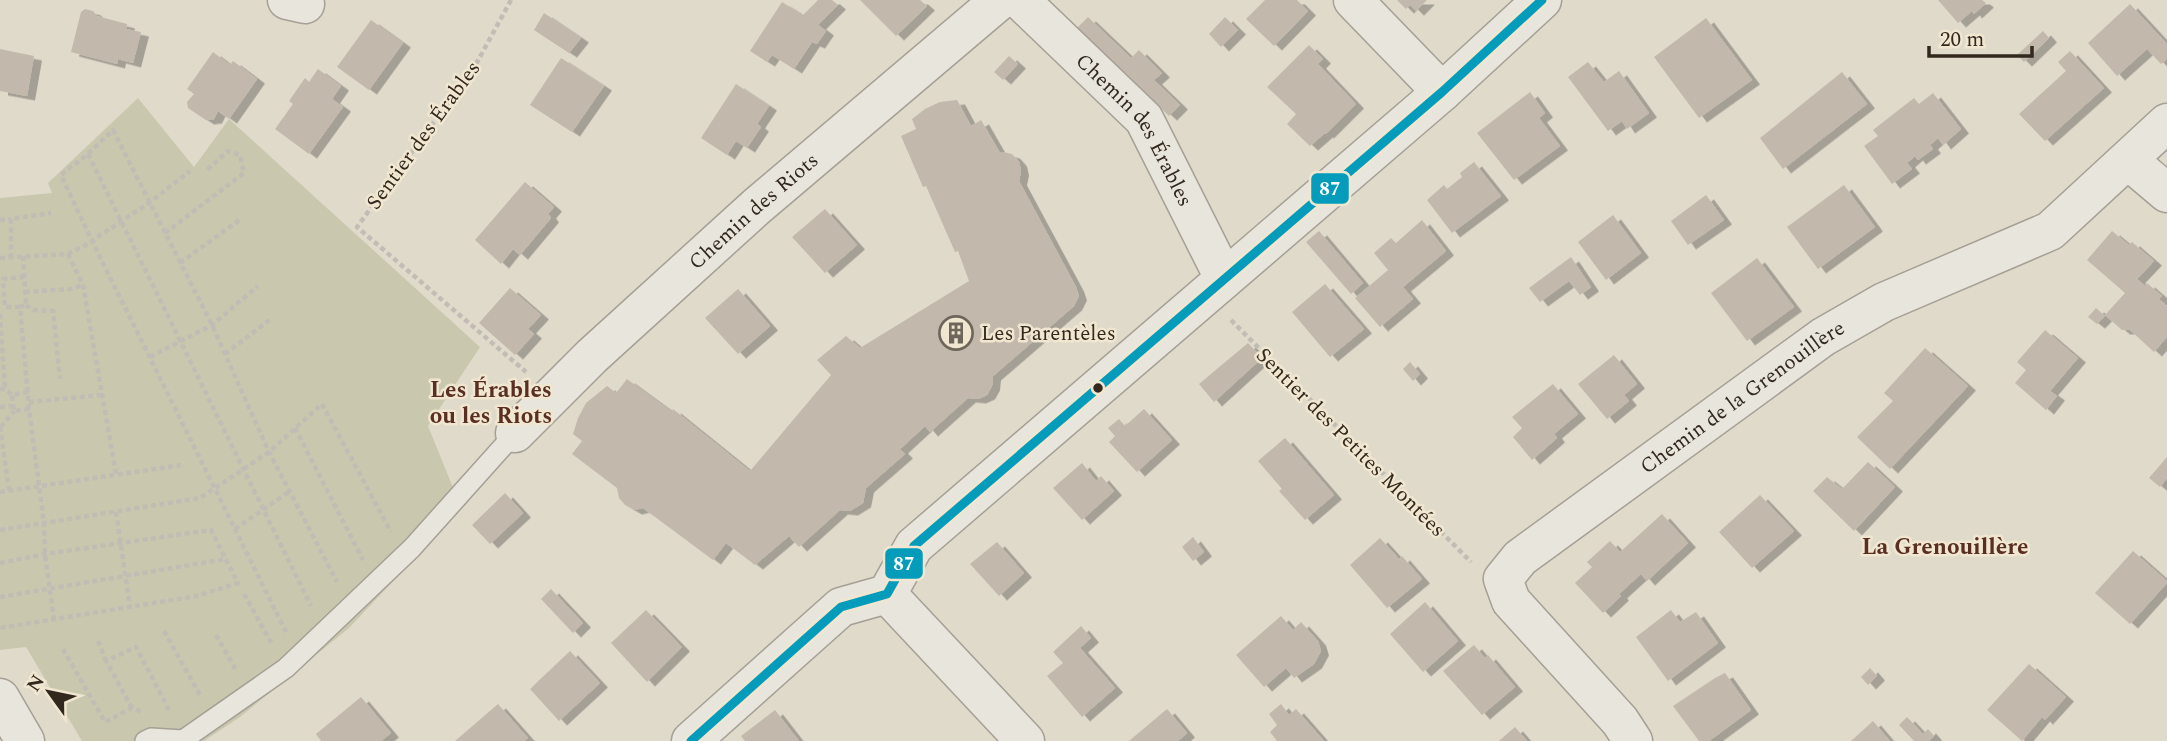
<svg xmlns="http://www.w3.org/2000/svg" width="2167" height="741" font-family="Spectral,serif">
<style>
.cemetery{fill:#c9c8ae}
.building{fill:#c3b8ac;filter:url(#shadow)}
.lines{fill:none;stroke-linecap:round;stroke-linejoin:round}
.service-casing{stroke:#a59f95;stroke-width:22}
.minor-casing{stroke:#a59f95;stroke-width:41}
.path{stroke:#c1bcb4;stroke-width:4.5;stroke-dasharray:5 3.5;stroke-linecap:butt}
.service{stroke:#e8e5dc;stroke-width:19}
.minor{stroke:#e8e5dc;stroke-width:38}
.bus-1-casing{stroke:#f1e7d1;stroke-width:14}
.bus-1{stroke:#059cbc;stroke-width:9}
.bus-dot{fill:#32281e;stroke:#f1e7d1;stroke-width:2.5}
.labels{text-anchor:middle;stroke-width:5;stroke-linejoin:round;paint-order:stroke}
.street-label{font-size:21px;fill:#32281e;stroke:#f1e7d1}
.poi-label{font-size:21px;fill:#32281e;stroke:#f1e7d1;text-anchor:start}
.neighbourhood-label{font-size:23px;font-weight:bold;fill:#592e23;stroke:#f1e7d1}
.line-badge{stroke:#f1e7d1;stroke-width:2.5}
.badge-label{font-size:19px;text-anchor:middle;font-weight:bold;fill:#fff}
</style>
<defs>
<filter id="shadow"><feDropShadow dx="8" dy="4.5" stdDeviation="0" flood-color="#0004"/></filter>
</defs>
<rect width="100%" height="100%" fill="#e0dacb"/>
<!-- cemetery -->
<polygon class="cemetery" points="138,98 194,167 229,119 480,347 428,426 454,490 468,502 349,628 240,717 204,741 82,741 26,647 0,650 0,198 52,193 48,183"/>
<!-- building -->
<g class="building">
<polygon points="818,0 832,0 838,5 818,25 826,31 817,44 812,42 794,69 772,55 767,62 750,51 782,2 803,15"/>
<polygon points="860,0 920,0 927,6 896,36"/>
<polygon points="1265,0 1297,0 1308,11 1274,46 1246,19"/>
<polygon points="1397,0 1427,0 1416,11 1410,5 1406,9"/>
<polygon points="1938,0 1982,0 1986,3 1974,14 1972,11 1958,23"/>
<polygon points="2130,4 2167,44 2167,59 2161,64 2147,49 2117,76 2088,43"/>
<polygon points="85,9 93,11 97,16 127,24 126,29 141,32 133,63 118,59 117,64 71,52 81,12"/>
<polygon points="544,13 581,38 569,53 534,30"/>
<polygon points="1088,17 1131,58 1139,50 1162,73 1154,80 1180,105 1169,116 1077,28"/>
<polygon points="1225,17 1238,30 1221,47 1209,34"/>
<polygon points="1706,18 1752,80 1699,118 1654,57"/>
<polygon points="371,20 403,43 369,90 337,67"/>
<polygon points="2043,31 2049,38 2024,62 2017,55"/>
<polygon points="1309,45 1323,59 1318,64 1356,104 1326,134 1325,133 1310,146 1287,124 1296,114 1267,87"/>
<polygon points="0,49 34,56 27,96 0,91"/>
<polygon points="2070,51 2104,88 2045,141 2019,114 2066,71 2058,62"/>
<polygon points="213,52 230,65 233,61 257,79 229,119 218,111 214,119 206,120 188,108 187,102 194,94 187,89"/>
<polygon points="1009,56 1018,64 1003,80 994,72"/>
<polygon points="561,58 604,86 572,132 530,105"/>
<polygon points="1588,62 1604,82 1619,71 1649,113 1627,129 1622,121 1608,131 1568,77"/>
<polygon points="318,69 341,86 332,99 343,107 309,154 275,129 293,104 289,101 305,78 309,82"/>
<polygon points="1842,72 1867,104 1783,169 1760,138"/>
<polygon points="736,84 769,106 757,124 761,127 747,148 736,141 727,155 701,138"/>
<polygon points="1530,92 1545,113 1539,118 1560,146 1514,180 1477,133"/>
<polygon points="1933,93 1961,129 1943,145 1938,138 1930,145 1933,149 1918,160 1915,156 1907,163 1912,169 1892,184 1864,146 1878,136 1873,130 1914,98 1919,104"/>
<polygon points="957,100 971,126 981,120 1000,153 1003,152 1012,154 1019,162 1021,171 1019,181 1076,287 1079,296 1074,306 993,376 992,386 987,395 978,399 968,398 930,432 925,426 900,449 905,454 866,488 863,503 850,511 840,510 799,547 789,536 755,565 726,543 713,560 643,508 634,510 625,505 619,498 617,488 572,454 582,441 573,434 578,418 586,403 607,386 616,393 627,379 672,412 673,409 750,471 831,375 817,360 846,336 860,348 969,281 958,251 955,252 926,186 923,187 901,136 916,129 912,119 925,109 940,102"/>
<polygon points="1474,162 1501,196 1452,233 1427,200 1444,185 1447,189 1462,177 1460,173"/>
<polygon points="525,182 554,207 548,214 551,218 520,255 513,249 501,264 475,240"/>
<polygon points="1844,185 1875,227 1818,269 1787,227"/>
<polygon points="1706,195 1724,220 1688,245 1671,221"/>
<polygon points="825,209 857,245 825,273 792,237"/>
<polygon points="1613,215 1641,253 1606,280 1578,242"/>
<polygon points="1422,220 1446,251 1403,287 1413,299 1380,327 1355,298 1388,270 1374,253 1391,238 1396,243"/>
<polygon points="1319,231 1363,283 1351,294 1306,242"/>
<polygon points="2112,231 2129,245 2132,242 2154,261 2137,279 2145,286 2147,283 2162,296 2159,299 2167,306 2167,337 2154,352 2130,330 2122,330 2105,315 2125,293 2087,260"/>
<polygon points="1571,257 1591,287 1580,295 1569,281 1540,302 1529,288"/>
<polygon points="1757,258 1794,307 1747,341 1711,293"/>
<polygon points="1325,284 1364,329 1330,357 1292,312"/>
<polygon points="510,288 541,315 528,329 534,334 515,355 479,323"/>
<polygon points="738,289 770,326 738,354 705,318"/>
<polygon points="2096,308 2105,316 2097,324 2088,317"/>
<polygon points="2045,330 2078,358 2050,391 2057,396 2046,410 2015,383 2026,370 2017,362"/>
<polygon points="1248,343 1262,358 1214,402 1199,384"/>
<polygon points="1925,348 1968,386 1890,469 1857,437 1893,401 1884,393"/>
<polygon points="1614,355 1637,384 1624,395 1629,401 1607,419 1578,384"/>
<polygon points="1410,362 1420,374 1413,381 1403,369"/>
<polygon points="1553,384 1578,414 1554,434 1557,438 1532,460 1513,437 1522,428 1512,417"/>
<polygon points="1144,409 1172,440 1137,472 1109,442 1115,436 1108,428 1119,419 1125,426"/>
<polygon points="1285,438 1334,495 1305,520 1279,491 1282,489 1258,461"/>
<polygon points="2167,457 2167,478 2160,487 2149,478"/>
<polygon points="1868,462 1895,487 1854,531 1813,491 1827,477 1842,489"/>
<polygon points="1082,463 1096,481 1101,476 1114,491 1082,520 1053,488"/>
<polygon points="505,493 523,513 490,544 472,525"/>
<polygon points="1760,495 1794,531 1752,568 1719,532"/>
<polygon points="1662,514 1688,543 1647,581 1641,574 1619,594 1621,596 1603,613 1575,583 1592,567 1587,562 1610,541 1620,552"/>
<polygon points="1193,537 1204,552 1193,561 1182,547"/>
<polygon points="1380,538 1399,559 1402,556 1422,579 1387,608 1350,565"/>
<polygon points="997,542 1024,573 999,596 970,564"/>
<polygon points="2133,551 2167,581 2167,583 2130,624 2095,593"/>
<polygon points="551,589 583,623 573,633 541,599"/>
<polygon points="1425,602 1458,641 1423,672 1390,634"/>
<polygon points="646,610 682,647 647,682 611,643"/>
<polygon points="1671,610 1680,622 1696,612 1718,643 1668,681 1636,637"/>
<polygon points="1281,616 1293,630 1301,622 1318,641 1321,651 1314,664 1294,678 1286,668 1264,687 1236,655"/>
<polygon points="1081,626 1091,638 1080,648 1115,688 1082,717 1047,676 1063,663 1053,652"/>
<polygon points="1474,645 1485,658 1488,655 1515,687 1482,715 1443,671"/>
<polygon points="570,651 600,683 559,721 530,689"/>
<polygon points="2029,664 2066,697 2045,720 2042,717 2022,741 1987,710"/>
<polygon points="1870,668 1877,676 1868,685 1861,677"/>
<polygon points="1725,673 1751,710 1709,741 1699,741 1673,706 1715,678"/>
<polygon points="361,697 391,733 381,741 321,741 316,734"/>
<polygon points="498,704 528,738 524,741 455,741"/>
<polygon points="1281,704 1289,715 1296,709 1324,741 1277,741 1270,732 1277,725 1269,714"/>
<polygon points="1167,709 1187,733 1178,741 1129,741"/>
<polygon points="775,710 799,741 745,741 741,736"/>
<polygon points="1907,717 1923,734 1928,729 1934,736 1929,741 1914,741 1899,725"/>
<polygon points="1873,721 1890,741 1851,741"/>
<polygon points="1515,727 1527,741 1499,741"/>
</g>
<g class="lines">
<!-- service casing -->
<g class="service-casing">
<polyline id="service" points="145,741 151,738 183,740 286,668 412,548 515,433"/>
</g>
<!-- minor casing -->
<g class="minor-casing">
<g id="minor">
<polyline points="287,0 305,4"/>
<path id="s1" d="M1020,0l124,119 80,159"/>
<polyline points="1353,0 1442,92"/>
<polyline points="2128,160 2167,193"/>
<path id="s2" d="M515,433l77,-77 164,-149 244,-207"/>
<polyline points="887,594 1025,741"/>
<polyline points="0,698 25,741"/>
<polyline points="691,741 841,607 887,594 914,546 1442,92 1542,0"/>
<path id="s3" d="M1633,741l-13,-20 -109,-120 -8,-22 17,-21 303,-221 61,-35 166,-71 117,-108"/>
</g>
</g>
<!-- path -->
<g class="path">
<polyline points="511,0 475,66 357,227 526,372"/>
<polyline points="88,154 311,606"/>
<polyline points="0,220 11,219"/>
<polyline points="165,233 244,173 240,155 228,151 207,170"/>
<polyline points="68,254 83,285 116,474"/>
<polyline points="23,256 26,305 20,307 29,409 44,523 45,554 54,620"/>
<polyline points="0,258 68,254 84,246 149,203 190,171"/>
<polyline points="11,258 11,219 51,213"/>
<polyline points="180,263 242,218"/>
<polyline points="25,292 70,289 83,285"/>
<polyline points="26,305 33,310 53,311 60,379"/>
<polyline points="20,307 5,307 3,279 24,277"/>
<polyline points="0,314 5,389"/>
<polyline points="1231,320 1471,562"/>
<polyline points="225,354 272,318"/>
<polyline points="150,357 212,325 258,286"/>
<polyline points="0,389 5,389 12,395"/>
<polyline points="28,392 12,395 14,411 29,409"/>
<polyline points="29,402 102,395"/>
<polyline points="0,407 13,406"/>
<polyline points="0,427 9,490"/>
<polyline points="1,427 14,411"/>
<polyline points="295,428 363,560"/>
<polyline points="0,492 181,465"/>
<polyline points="116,512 130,607"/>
<polyline points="235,529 290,491"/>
<polyline points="0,530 200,498 269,452 322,404 391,532"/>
<polyline points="0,563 45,554 211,530 238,583 197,596 0,628"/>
<polyline points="244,594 273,646"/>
<polyline points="0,597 226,559"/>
<polyline points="164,631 201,697"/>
<polyline points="286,632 92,241 61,175 88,154 113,130 212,325 269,452 337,582"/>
<polyline points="216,635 236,670"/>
<polyline points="98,641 106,661"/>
<polyline points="63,649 105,722 132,708 142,712"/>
<polyline points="132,708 106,661 136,647 170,712"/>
</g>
<!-- service -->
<use href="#service" class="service"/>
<!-- minor -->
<use href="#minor" class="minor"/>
<!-- bus-1 casing -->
<g class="bus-1-casing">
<polyline id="bus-1" points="691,741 841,607 887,594 914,546 1442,92 1542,0"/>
</g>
<!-- bus-1 -->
<use href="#bus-1" class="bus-1"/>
</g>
<!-- icons -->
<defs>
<g id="building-ring" transform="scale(1.75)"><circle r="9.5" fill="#f1e7d1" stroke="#6f665b" stroke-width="1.5"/><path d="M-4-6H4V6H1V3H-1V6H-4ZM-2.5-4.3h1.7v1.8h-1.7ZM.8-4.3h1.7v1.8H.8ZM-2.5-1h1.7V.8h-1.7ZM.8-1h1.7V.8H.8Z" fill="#6f665b"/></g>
</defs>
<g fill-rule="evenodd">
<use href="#building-ring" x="956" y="333"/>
</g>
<!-- markers -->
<circle class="bus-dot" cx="1098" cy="388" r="6"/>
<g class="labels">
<!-- street labels -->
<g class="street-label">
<text dy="7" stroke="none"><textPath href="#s1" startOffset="175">Chemin des Érables</textPath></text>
<text transform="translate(423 135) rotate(-54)" y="7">Sentier des Érables</text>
<text dy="7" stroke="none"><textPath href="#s2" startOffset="326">Chemin des Riots</textPath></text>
<text dy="7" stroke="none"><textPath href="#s3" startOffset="511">Chemin de la Grenouillère</textPath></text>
<text transform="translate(1351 442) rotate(45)" y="7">Sentier des Petites Montées</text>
</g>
<!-- poi labels -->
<g class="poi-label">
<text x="981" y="340">Les Parentèles</text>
</g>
<!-- neighbourhood labels -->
<g class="neighbourhood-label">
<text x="491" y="397">Les Érables<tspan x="491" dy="26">ou les Riots</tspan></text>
<text x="1945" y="554">La Grenouillère</text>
</g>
</g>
<g class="line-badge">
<rect x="1310" y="172" width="40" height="33" rx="7" fill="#059cbc"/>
<rect x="884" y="547" width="40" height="33" rx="7" fill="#059cbc"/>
</g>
<g class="badge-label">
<text x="1330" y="195">87</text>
<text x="904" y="570">87</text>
</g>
<!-- north arrow -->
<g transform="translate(49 692) rotate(303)" stroke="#f1e7d1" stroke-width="5" paint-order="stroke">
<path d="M0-5L12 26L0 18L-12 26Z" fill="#32281e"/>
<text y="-10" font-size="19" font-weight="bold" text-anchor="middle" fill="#32281e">N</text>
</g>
<!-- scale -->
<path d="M1929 46v10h103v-10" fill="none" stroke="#32281e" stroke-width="3.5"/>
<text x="1940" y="46" font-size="21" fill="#32281e" stroke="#f1e7d1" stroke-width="5" paint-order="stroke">20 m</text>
</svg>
